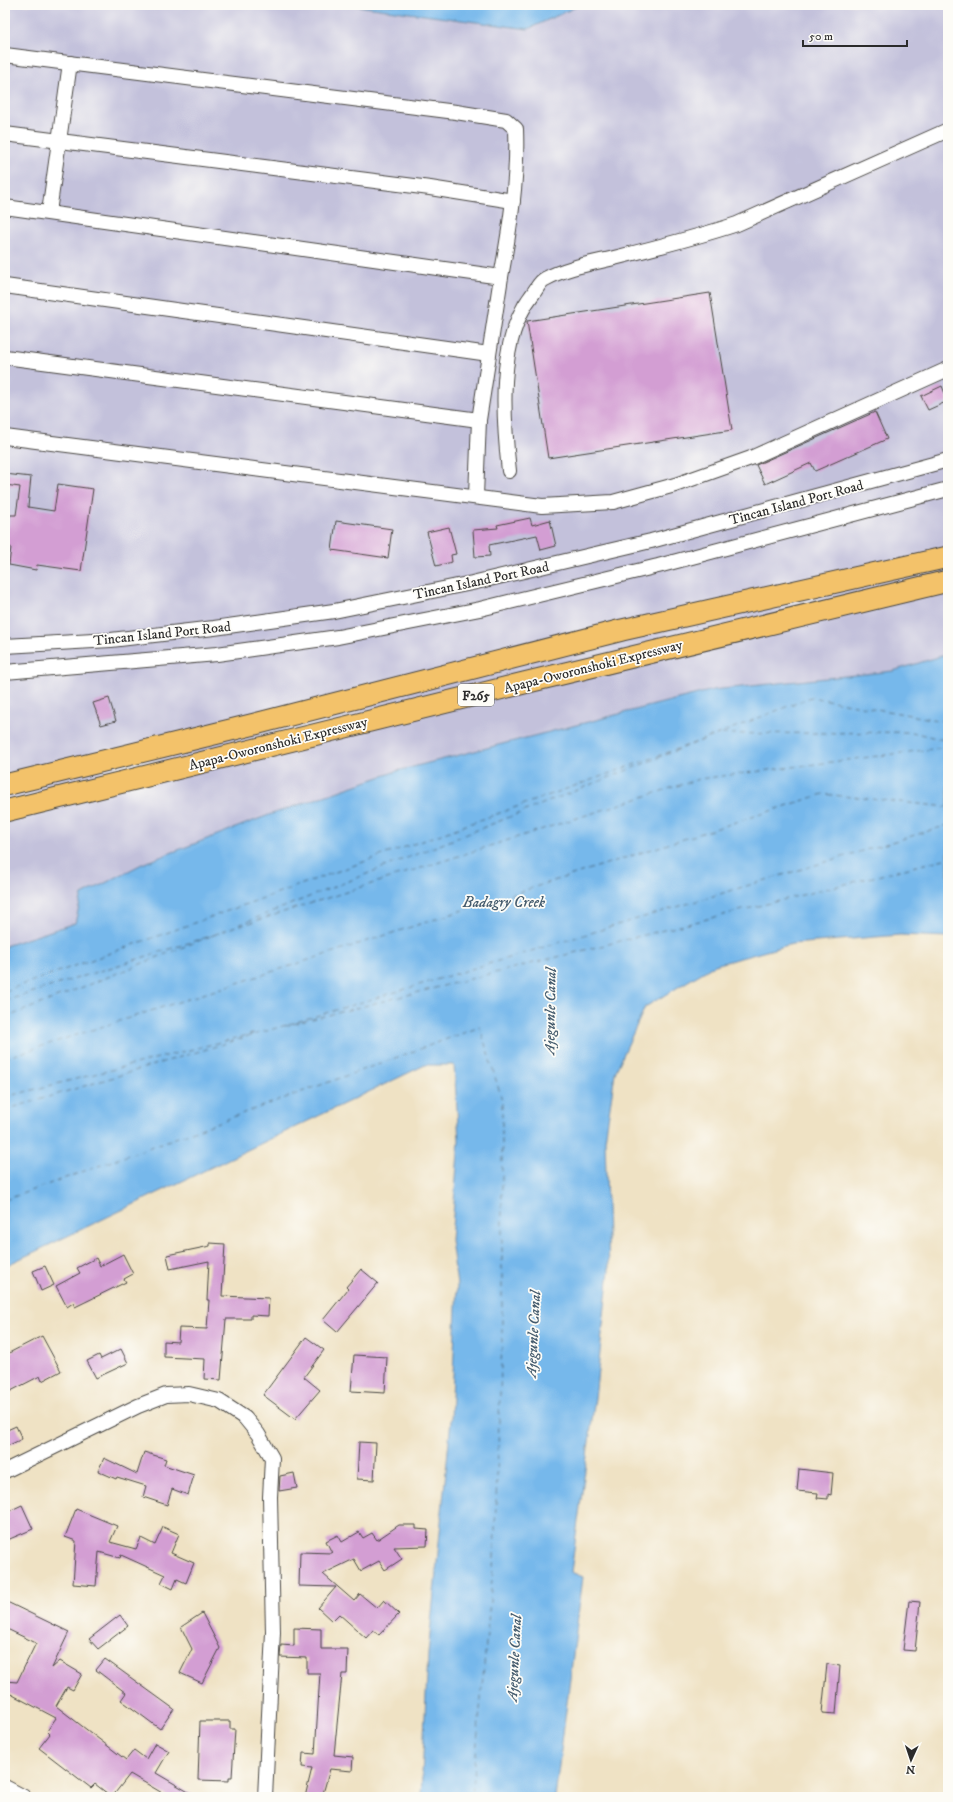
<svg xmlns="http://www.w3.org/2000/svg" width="953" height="1802" font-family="'IM FELL DW Pica',serif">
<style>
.industrial{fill:#c3c1db}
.water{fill:#76b8eb;stroke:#50728b}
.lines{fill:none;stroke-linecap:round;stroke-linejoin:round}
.ferry{stroke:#455c6e;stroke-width:1;stroke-dasharray:5 4;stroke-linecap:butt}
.building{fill:#d39ed3}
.minor-casing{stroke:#484642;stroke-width:16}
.highway-casing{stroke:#484642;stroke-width:23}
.minor{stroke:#fff;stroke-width:14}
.highway{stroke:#f3c26a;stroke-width:21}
.labels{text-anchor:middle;stroke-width:3.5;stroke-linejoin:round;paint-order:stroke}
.shield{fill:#fdfcf7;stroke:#6a6a68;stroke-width:1}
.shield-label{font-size:13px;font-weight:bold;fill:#2b2b2b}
.street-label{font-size:14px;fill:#2b2b2b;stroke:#fdfcf7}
.water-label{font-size:15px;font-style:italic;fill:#455c6e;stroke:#fdfcf7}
</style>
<rect width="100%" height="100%" fill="#fdfcf7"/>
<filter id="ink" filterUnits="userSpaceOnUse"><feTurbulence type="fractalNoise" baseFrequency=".025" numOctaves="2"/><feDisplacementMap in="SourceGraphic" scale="8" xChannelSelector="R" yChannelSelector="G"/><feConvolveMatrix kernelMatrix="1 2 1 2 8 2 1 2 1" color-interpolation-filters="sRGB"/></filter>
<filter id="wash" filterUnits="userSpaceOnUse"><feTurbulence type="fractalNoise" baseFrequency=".012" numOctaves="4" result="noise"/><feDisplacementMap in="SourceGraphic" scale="16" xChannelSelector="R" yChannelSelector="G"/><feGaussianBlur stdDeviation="0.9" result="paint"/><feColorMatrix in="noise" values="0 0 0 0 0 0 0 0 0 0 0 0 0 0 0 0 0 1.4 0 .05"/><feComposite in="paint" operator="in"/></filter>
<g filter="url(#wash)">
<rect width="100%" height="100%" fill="#efe2c4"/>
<!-- industrial -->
<polygon class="industrial" points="5,5 350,5 528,29 580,5 948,5 948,674 941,657 893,671 713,690 397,771 269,815 83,894 75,923 5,946"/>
<!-- water -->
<g class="water">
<polygon points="350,5 580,5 528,29"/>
<polygon points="948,654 948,937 900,935 792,944 715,965 645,1007 615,1073 605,1140 609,1270 595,1398 571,1572 583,1577 555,1797 421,1797 428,1654 451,1420 457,1285 451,1240 459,1140 454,1065 425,1065 5,1266 5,946 75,923 82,895 142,864 269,815 397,771 713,690 893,671"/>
</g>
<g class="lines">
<!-- ferry -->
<g class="ferry">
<polyline points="722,734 912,732 948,741"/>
<polyline points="240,926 699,779 948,747"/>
<polyline points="5,991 719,734"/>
<polyline points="5,1001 220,933"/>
<polyline points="5,1018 811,697 948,722"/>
<polyline points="285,1026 948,858"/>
<polyline points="5,1058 823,794 948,807"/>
<polyline points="5,1097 256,1033"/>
<polyline points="5,1110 948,825"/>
<polyline points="5,1200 480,1027 502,1100 502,1340 494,1557 472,1797"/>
</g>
</g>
<g id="blocks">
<!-- building -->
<g class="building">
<polygon points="710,293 732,430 548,458 527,321"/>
<polygon points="942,386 948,401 928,410 921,396"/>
<polygon points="875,412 887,439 815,471 811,463 765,484 756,465"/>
<polygon points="5,474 31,477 28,507 54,511 58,484 93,489 81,571 37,565 36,570 9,565 11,547 5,547 10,515 16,515 20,487 5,485"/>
<polygon points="530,518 532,525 550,520 556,546 541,550 537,535 489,545 490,556 475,557 473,530 498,528 497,525"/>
<polygon points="336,521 392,529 388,558 332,550"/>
<polygon points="449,527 456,554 451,555 452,562 436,566 427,532"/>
<polygon points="109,698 116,721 101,725 93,703"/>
<polygon points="210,1243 225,1244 222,1296 269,1298 268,1316 251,1315 251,1319 226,1319 221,1380 204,1379 205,1359 164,1357 164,1341 178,1342 179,1328 207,1329 209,1300 207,1300 209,1261 170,1269 167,1255 210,1246"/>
<polygon points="123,1254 133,1274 124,1279 126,1282 75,1307 73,1303 67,1307 56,1286 80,1273 77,1268 96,1258 100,1266"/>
<polygon points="45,1266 54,1285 41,1291 33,1271"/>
<polygon points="361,1269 378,1283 337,1332 323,1320 348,1289 346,1287"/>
<polygon points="42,1336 61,1371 42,1381 40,1376 5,1394 5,1355"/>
<polygon points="306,1337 324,1350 304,1377 320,1390 295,1419 263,1395"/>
<polygon points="121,1349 128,1363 96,1378 87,1361 99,1355 101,1359"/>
<polygon points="354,1355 387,1357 385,1393 351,1391"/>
<polygon points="16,1426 22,1439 5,1447 5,1431"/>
<polygon points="359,1442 376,1443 374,1480 357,1479"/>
<polygon points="144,1452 166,1459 164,1465 194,1475 188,1495 172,1489 167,1505 143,1497 146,1486 117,1477 116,1479 98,1471 104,1458 137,1474"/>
<polygon points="799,1469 833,1473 831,1495 828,1494 828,1499 817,1498 818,1493 797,1491"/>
<polygon points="294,1473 297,1488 279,1491 280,1476"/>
<polygon points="22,1505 33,1529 5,1541 5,1513"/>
<polygon points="76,1509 117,1526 110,1542 136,1549 141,1538 155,1545 163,1527 179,1534 171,1553 194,1563 186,1583 177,1579 173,1589 161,1583 165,1575 121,1555 120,1558 99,1552 96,1586 73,1584 76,1541 65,1537"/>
<polygon points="399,1525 416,1525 416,1529 428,1530 427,1546 394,1547 402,1559 385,1570 379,1561 361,1571 354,1559 323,1574 354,1601 360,1594 377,1608 384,1600 399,1614 379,1635 373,1630 366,1638 339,1614 332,1621 318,1608 336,1587 299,1586 300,1552 332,1553 326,1541 338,1535 342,1542 359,1532 363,1538 372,1533 377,1540"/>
<polygon points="5,1601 69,1632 52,1668 60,1661 82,1674 73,1690 67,1687 56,1706 126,1760 134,1750 146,1759 155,1743 169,1751 156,1773 197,1797 169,1797 130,1774 112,1797 95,1784 91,1788 39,1748 50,1734 47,1731 56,1718 5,1691 5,1681 17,1682 36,1643 5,1628"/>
<polygon points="909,1601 920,1602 915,1651 903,1650"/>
<polygon points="202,1613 220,1648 202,1683 180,1673 192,1649 181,1627"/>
<polygon points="120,1615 128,1626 98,1649 89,1639"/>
<polygon points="294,1628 321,1629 321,1649 348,1649 347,1674 342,1674 334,1755 353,1757 352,1771 330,1769 322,1797 305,1797 312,1768 302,1767 303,1753 315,1754 320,1673 307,1673 307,1658 280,1657 281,1645 294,1646"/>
<polygon points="105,1659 174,1709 160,1729 121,1700 126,1693 96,1670"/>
<polygon points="827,1664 840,1666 836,1714 822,1713"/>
<polygon points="200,1721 230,1721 230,1729 235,1729 232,1777 229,1777 229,1781 198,1780"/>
</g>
</g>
</g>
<g filter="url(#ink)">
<use href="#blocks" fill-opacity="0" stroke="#484642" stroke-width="1"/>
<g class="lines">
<!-- minor casing -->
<g class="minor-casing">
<g id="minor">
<path d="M5,55l451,57 50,8 10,9c2,49 -6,99 -15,148"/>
<polyline points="5,134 430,188 513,201"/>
<polyline points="5,207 501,277 479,420 476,496"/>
<polyline points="49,212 70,63"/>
<polyline points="5,286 489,354"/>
<polyline points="5,357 479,420"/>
<polyline points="5,437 542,506 613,502 675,485 751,458 948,369"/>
<path d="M509,471c-6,-54 -12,-131 23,-176 4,-5 8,-14 13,-16 22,-12 49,-16 73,-22 40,-10 80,-20 119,-33l211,-94"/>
<polyline points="5,646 111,640 214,628 334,611 472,583 651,541 948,460"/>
<polyline points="5,672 217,654 338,637 480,609 658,566 948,489"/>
<polyline points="5,1471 138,1406 166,1395 189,1394 219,1401 245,1418 258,1434 272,1458 270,1497 273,1632 265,1797"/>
<polyline points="5,1787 24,1797"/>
</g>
</g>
<!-- highway casing -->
<g class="highway-casing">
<g id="highway">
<polyline points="5,785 255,724 622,630 948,557"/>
<polyline points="5,811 524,683 948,581"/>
</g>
</g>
<!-- minor -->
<use href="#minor" class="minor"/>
<!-- highway -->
<use href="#highway" class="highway"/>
</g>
</g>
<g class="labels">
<!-- shield labels -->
<rect class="shield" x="458" y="684" width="36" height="22" rx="3"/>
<g class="shield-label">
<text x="476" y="700">F265</text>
</g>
<!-- street labels -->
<g class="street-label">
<text transform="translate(796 502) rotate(-15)" y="5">Tincan Island Port Road</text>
<text transform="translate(481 580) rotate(-12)" y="5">Tincan Island Port Road</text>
<text transform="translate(162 633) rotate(-6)" y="5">Tincan Island Port Road</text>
<text transform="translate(593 666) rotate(-14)" y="5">Apapa-Oworonshoki Expressway</text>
<text transform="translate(278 743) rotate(-14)" y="5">Apapa-Oworonshoki Expressway</text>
</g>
<!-- water labels -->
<g class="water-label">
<text x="504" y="907">Badagry Creek</text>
<text transform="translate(550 1011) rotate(-89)" y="5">Ajegunle Canal</text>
<text transform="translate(533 1334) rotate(-87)" y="5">Ajegunle Canal</text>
<text transform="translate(514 1658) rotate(-87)" y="5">Ajegunle Canal</text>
</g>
</g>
<!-- margin -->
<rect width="953" height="1802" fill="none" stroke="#fdfcf7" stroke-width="20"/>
<!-- north arrow -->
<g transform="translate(911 1760) rotate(183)" stroke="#fdfcf7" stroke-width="3" paint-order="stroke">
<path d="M0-3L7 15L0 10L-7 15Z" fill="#2b2b2b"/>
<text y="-6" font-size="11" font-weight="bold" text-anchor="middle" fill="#2b2b2b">N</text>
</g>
<!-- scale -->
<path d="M803 40v6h104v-6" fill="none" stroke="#2b2b2b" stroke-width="2"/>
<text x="809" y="40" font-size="12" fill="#2b2b2b" stroke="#fdfcf7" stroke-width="3" paint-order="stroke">50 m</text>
</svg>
